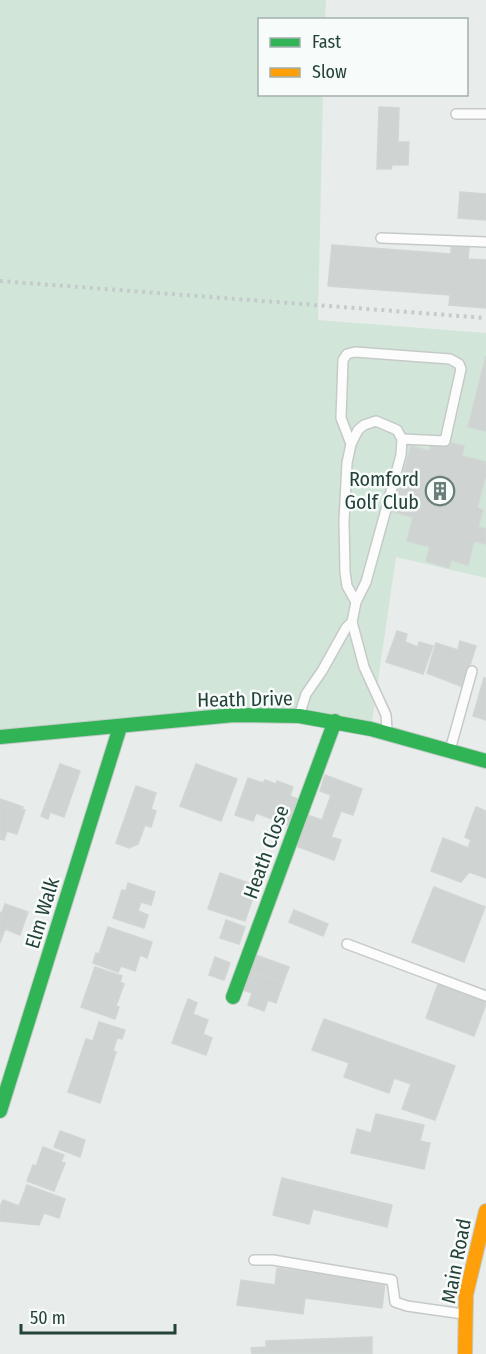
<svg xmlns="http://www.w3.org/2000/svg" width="486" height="1354" font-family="'Fira Sans Condensed',sans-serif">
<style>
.green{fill:#d1e6d8}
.building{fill:#cfd4d2;stroke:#d1d6d4;stroke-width:1.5}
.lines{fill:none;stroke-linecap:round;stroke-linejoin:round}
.lane-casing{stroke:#c5cac8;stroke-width:12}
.fast-casing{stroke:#c3cbc8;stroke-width:16}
.slow-casing{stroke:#c3cbc8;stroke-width:16}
.path{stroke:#c3ccca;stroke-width:4;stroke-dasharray:3 4.5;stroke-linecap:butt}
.lane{stroke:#fcfcfc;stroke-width:9}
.fast{stroke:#30b455;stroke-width:14}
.slow{stroke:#ff9f0a;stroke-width:14}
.labels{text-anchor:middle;stroke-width:5;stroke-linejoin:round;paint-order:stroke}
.poi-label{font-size:20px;fill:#24423a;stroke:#f7fbf9;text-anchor:end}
.street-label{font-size:20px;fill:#24423a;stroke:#f7fbf9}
</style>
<rect width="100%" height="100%" fill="#e8edeb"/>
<!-- green -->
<polygon class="green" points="0,0 326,0 325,19 260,20 260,94 323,95 318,320 486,333 486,578 396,557 371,729 234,715 0,737"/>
<!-- building -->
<g class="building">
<polygon points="379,107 399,108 398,142 409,142 408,165 392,165 391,169 377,169"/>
<polygon points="460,192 486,194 486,220 458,218"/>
<polygon points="332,245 451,254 451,246 469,247 468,259 486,260 486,308 449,305 450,295 328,286"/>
<polygon points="486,356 486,431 468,427"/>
<polygon points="432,442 450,447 451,443 464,446 462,456 486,462 486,474 477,508 483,510 478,527 486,529 486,544 474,541 468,565 451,560 449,568 426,561 430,547 407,541 413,517 393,512 411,446 429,451"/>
<polygon points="397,631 407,634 405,642 418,647 419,642 433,646 423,674 386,662"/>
<polygon points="460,641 476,646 463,687 427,673 436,643 458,650"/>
<polygon points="484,678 486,678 486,720 473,716"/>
<polygon points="60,764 80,771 64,817 50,812 48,819 41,816"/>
<polygon points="196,764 237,779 221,821 180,806"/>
<polygon points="325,775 362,789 353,815 341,811 331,837 341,840 334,860 296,846 307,815 322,820 331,795 320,791"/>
<polygon points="248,778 263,783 265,780 276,784 277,781 293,787 290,796 298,799 288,825 256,813 253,821 235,815"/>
<polygon points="136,786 156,793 151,809 156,811 151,827 145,825 138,844 129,848 116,843"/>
<polygon points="0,799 23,807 22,809 25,810 17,834 7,831 4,840 0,839"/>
<polygon points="476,807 486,811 486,878 469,872 461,882 431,871 443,838 468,848 471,840 465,837"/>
<polygon points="220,873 257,886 245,921 208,909"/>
<polygon points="128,883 155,892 151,905 141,902 138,911 148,915 144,928 113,918 122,890 126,891"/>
<polygon points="434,887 485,907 464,962 412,942"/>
<polygon points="5,904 28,912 20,935 5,929 0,943 0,912 2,913"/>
<polygon points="294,910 328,924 323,936 289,922"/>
<polygon points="226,920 245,927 239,944 220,938"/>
<polygon points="108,927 152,942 147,958 140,955 135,971 121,966 118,972 93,963 96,953 99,954"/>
<polygon points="253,954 289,967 283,983 247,970"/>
<polygon points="215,957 230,963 224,980 209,975"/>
<polygon points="95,967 122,976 120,982 124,984 116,1006 119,1007 115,1019 81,1007"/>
<polygon points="247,970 283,983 276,1003 268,1000 264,1011 248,1005 252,993 240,989"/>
<polygon points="439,981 486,998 486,1004 474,1036 426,1018"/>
<polygon points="188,999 197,1003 193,1014 208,1020 203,1034 212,1038 206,1055 172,1043"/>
<polygon points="324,1019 455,1066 435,1120 402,1109 411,1084 394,1078 389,1093 344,1077 349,1063 312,1050"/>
<polygon points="99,1022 125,1030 122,1039 117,1038 113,1051 116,1052 100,1103 68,1092 86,1039 93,1041"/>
<polygon points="376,1114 424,1125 420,1141 430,1143 424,1169 351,1153 357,1129 371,1133"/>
<polygon points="60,1131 85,1140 80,1157 54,1147"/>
<polygon points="43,1147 64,1155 61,1162 65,1163 54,1191 27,1181 33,1165 36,1166"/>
<polygon points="282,1178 392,1205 387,1227 313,1209 309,1224 273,1215"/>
<polygon points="27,1185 65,1199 59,1218 44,1213 39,1225 0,1221 0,1207 3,1200 19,1206"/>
<polygon points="277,1268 385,1283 382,1308 305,1298 303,1314 237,1305 241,1280 275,1285"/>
<polygon points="372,1337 372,1354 252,1354 251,1348 266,1347 266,1341"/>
</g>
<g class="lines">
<!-- lane casing -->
<g class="lane-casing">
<g id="lane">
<polyline points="456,114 486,114"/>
<polyline points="381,238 486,242"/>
<polyline points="351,444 341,418 343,360 347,354 355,352 450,359 459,364 461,369 445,441 402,439"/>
<polyline points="356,602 347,586 345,572 344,521 347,463 351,444 358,430 364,425 376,421 397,430 402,439 401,455 366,582 356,602 352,622 364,667 386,715 387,730"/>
<polyline points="299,716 306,694 322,671 346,628 352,622"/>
<polyline points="450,750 472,671"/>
<polyline points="347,944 486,996"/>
<polyline points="254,1260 273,1260 392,1280 395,1302 407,1306 463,1314"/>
</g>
</g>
<!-- fast casing -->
<g class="fast-casing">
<g id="fast">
<polyline points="0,737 234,715 299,716 371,729 486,761"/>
<polyline points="233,997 335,721"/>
<polyline points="0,1111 120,727"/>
</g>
</g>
<!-- slow casing -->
<g class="slow-casing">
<polyline id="slow" points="465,1354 466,1295 486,1211"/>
</g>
<!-- path -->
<polyline class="path" points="0,281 486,318"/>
<!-- lane -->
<use href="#lane" class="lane"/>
<!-- fast -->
<use href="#fast" class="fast"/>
<!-- slow -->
<use href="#slow" class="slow"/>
</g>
<!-- icons -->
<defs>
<g id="building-ring" transform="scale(1.5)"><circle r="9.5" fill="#f7fbf9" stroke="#697e78" stroke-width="1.5"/><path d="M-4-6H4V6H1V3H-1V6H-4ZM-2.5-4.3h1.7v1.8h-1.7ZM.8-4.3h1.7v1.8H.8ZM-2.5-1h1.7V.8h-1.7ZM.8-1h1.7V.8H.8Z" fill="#697e78"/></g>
</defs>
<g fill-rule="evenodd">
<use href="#building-ring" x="440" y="491"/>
</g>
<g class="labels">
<!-- poi labels -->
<g class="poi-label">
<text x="419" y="486">Romford<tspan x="419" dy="23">Golf Club</tspan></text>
</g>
<!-- street labels -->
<g class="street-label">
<text transform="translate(245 699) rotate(-1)" y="7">Heath Drive</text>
<text transform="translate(266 852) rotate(-70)" y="7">Heath Close</text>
<text transform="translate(42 913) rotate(-73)" y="7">Elm Walk</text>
<text transform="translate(456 1261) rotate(-79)" y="7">Main Road</text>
</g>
</g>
<!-- legend -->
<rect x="258" y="18" width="210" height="78" fill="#f7fbf9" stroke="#a3b1ad" stroke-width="1.5"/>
<rect x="270" y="38" width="30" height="9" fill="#30b455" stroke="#a3b1ad" stroke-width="1.5"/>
<text x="312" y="48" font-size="18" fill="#24423a">Fast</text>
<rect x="270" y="68" width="30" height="9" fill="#ff9f0a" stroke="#a3b1ad" stroke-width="1.5"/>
<text x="312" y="78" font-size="18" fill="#24423a">Slow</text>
<!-- scale -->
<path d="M21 1324v9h154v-9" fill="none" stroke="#24423a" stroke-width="3"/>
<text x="30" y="1324" font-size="18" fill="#24423a" stroke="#f7fbf9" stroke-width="4.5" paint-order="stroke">50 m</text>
</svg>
